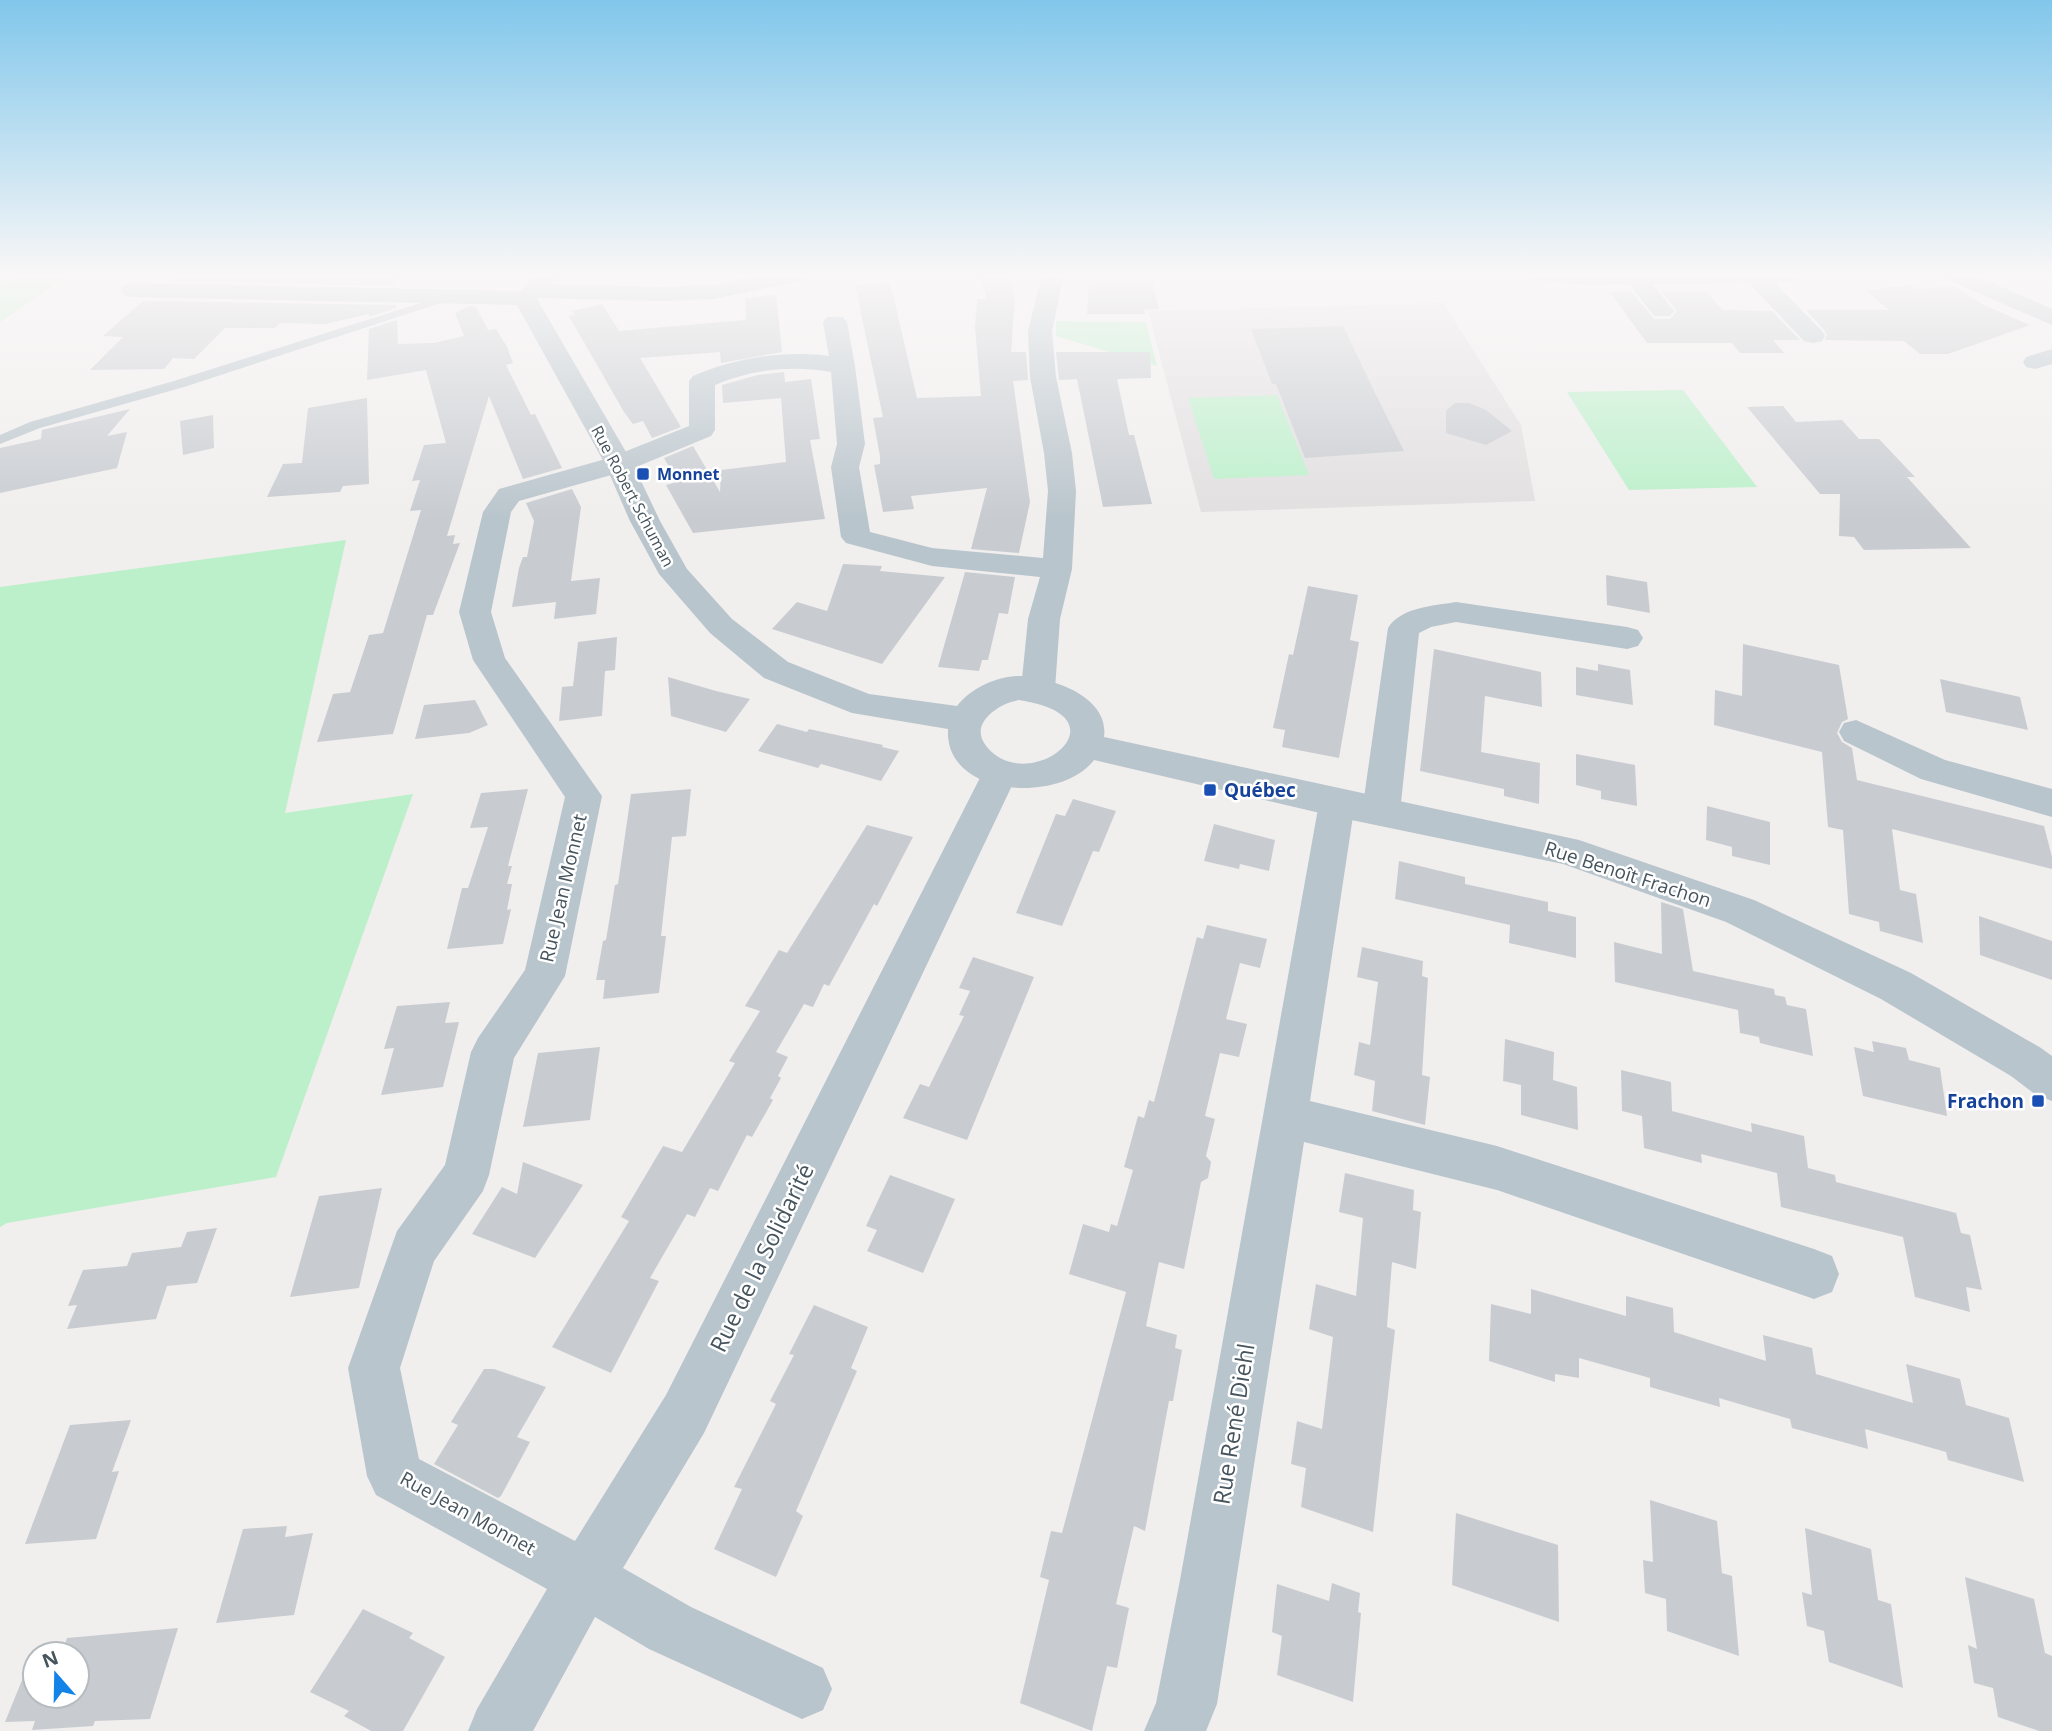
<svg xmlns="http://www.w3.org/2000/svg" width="2052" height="1731" font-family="'Open Sans',sans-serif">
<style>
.education{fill:#e2dfe1}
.green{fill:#bbf0ca}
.building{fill:#c8ccd1}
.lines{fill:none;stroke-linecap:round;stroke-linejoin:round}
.service{fill:#b9c5cc;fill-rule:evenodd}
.minor{fill:#b9c5cc;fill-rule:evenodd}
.tertiary{fill:#b9c5cc;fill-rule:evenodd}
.transit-dot{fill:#1a4fb4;stroke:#fff;stroke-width:2.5}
.labels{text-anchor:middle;stroke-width:5;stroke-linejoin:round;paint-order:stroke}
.far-transit-label{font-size:16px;font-weight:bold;fill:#164399;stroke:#fff;text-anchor:start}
.far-street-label{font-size:16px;fill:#46545d;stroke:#fff}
.transit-label{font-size:19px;font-weight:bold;fill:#164399;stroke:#fff;text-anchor:start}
.street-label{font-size:19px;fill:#46545d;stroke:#fff}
.near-street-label{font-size:23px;fill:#46545d;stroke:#fff}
</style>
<rect width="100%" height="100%" fill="#f1eeee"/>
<!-- education -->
<polygon class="education" points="1443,303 1521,425 1535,501 1201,512 1148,311"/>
<!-- green -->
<g class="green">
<polygon points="70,275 0,322 0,281"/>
<polygon points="1056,321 1146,322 1157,366 1056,336"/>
<polygon points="1683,390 1757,487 1629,490 1567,392"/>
<polygon points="1277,395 1309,475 1214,479 1188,398"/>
<polygon points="346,540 285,813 413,794 276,1177 7,1223 0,1227 0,587"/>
</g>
<!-- building -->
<g class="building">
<polygon points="181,275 395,275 396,286 174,281"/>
<polygon points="980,275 1008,275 1015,296 1011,352 1026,352 1028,380 1013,381 1030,502 1019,553 971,549 987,488 911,496 914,509 883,512 874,465 880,464 880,456 873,418 883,417 855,285 890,282 917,398 981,396 975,327 977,299 987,299"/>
<polygon points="1152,280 1159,309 1144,310 1145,314 1087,314 1089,282"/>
<polygon points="1911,285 1917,289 1954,286 1984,305 2030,325 1948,354 1920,354 1904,341 1825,340 1827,335 1824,330 1806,310 1889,310 1865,290"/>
<polygon points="1610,292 1632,292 1654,319 1670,319 1677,311 1662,292 1707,292 1722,310 1772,311 1800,340 1773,340 1784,353 1740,353 1732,343 1647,343"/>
<polygon points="776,295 782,352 721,363 720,352 640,358 681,427 652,438 643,421 633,424 624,412 569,316 575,315 572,311 602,304 619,331 746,320 745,298"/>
<polygon points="143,301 396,305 396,308 369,317 369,314 325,324 280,323 275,328 225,328 194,359 173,358 164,369 90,370 123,337 103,336"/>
<polygon points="469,306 476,307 488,330 496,329 507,347 513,363 506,365 531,415 535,414 562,468 523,479 489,396 447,536 455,535 453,544 460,543 433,615 427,615 393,734 317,742 333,694 350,692 369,635 383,633 421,510 410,511 420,480 412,481 424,445 446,443 426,370 367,380 369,329 397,320 398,344 434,343 464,336 455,313"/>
<polygon points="1343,326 1376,395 1404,451 1305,458 1276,384 1272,384 1251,329"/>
<polygon points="1056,352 1150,352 1151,378 1117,379 1129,435 1134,435 1152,504 1103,507 1077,379 1059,380"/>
<polygon points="784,372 785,382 811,379 820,439 810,440 825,519 693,533 666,485 677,482 664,458 693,446 720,492 721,470 786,462 781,398 723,403 722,385 758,375"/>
<polygon points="367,398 369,484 343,486 340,492 267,497 283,464 302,463 308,408"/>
<polygon points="1455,403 1469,403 1486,410 1512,431 1486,445 1446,433 1446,411"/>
<polygon points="1783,406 1796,422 1842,420 1859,439 1879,439 1915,477 1907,477 1971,548 1864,550 1854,537 1839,536 1840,494 1820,494 1747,407"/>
<polygon points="130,409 107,436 127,432 117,468 0,493 0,448 41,439 42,430"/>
<polygon points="213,415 214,448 183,455 180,421"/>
<polygon points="572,489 581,507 571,581 600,578 596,614 554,619 556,602 512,607 519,568 523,557 527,557 534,521 526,503"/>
<polygon points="843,564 882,566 880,571 945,577 882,664 772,629 797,602 827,611"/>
<polygon points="965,572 1015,577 1008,614 999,613 988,660 982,660 979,671 938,667"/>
<polygon points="1606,575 1647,582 1650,613 1607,605"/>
<polygon points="1308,586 1358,595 1350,640 1359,642 1339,758 1282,747 1285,730 1273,728 1289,654 1293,655"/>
<polygon points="617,637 615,670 605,671 602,716 559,721 562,687 573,686 578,642"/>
<polygon points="1743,644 1839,665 1848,719 1842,722 1837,733 1842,742 1852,748 1857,780 2044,826 2052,857 2052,869 1892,829 1900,890 1916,894 1923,943 1880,931 1879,922 1849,914 1843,830 1828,827 1822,752 1714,725 1715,690 1742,696"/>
<polygon points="1434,649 1541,672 1542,707 1485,696 1481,752 1540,763 1539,804 1504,796 1504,789 1420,771"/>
<polygon points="1598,664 1630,670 1633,705 1576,695 1576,667 1598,671"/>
<polygon points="668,677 716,691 750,699 726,732 671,716"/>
<polygon points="1940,679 2020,697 2028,730 1946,712"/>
<polygon points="475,700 488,725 469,733 415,739 424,705"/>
<polygon points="777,724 807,732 809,729 883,745 882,747 899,751 881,781 821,764 818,768 758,751"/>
<polygon points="1576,754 1635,765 1637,806 1601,799 1601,791 1576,785"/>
<polygon points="528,789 508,866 512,866 507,884 512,884 507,910 511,909 503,944 447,949 462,888 468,888 488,827 470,828 481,793"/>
<polygon points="691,789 686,836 672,837 661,936 666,936 659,993 603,999 605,980 596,980 603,941 606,940 615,885 618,884 631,794"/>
<polygon points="1073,799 1116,811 1099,852 1093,851 1062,926 1016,913 1056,814 1065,816"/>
<polygon points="1707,806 1770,822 1770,865 1732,856 1732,847 1706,840"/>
<polygon points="1214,824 1275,840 1269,871 1240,864 1239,869 1204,861"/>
<polygon points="867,825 913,837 877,906 874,904 829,986 824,984 813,1007 804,1004 776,1052 788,1057 778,1076 781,1078 770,1098 773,1100 752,1137 747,1135 718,1191 710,1188 695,1217 687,1214 650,1278 659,1281 611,1373 552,1347 629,1221 621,1217 663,1146 682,1152 735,1063 729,1061 760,1011 745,1006 779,950 787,953"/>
<polygon points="1399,861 1465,877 1465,884 1548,902 1548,911 1576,917 1576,958 1509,943 1510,925 1395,899"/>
<polygon points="1661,902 1683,909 1693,971 1774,989 1775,995 1785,997 1787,1005 1806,1009 1813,1056 1760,1043 1759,1037 1740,1033 1738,1010 1615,982 1614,942 1662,954"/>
<polygon points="1979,916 2052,941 2052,980 1980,955"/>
<polygon points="1207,925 1267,939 1260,968 1240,963 1226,1019 1247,1024 1239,1057 1220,1053 1205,1116 1215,1119 1206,1156 1211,1162 1208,1178 1201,1182 1184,1269 1159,1262 1146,1326 1177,1335 1175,1348 1182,1350 1173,1401 1169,1401 1145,1531 1134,1526 1116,1604 1129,1608 1117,1668 1107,1666 1092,1731 1020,1703 1049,1580 1040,1577 1051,1531 1062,1533 1126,1292 1069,1274 1083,1224 1109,1232 1111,1224 1117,1226 1133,1170 1124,1167 1138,1116 1144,1118 1149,1100 1154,1102 1197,937 1203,939"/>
<polygon points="1362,947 1423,961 1422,976 1428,978 1422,1075 1430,1077 1425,1125 1372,1111 1375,1081 1354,1075 1359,1042 1370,1045 1378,982 1357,977"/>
<polygon points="973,957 1034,977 967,1140 903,1118 920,1084 929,1087 964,1016 959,1015 970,991 959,988"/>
<polygon points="450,1002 445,1023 459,1022 443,1087 381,1095 394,1048 384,1049 397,1006"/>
<polygon points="1505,1039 1554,1052 1553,1080 1577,1087 1578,1130 1521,1115 1521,1085 1503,1081"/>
<polygon points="1872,1041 1906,1048 1909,1060 1940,1068 1947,1116 1863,1096 1854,1047 1874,1052"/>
<polygon points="600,1047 590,1120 523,1127 538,1053"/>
<polygon points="1621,1070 1671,1082 1672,1111 1752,1132 1751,1123 1804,1136 1808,1168 1835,1175 1836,1182 1956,1213 1961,1233 1970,1235 1982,1290 1966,1287 1970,1312 1915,1297 1903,1237 1781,1207 1777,1173 1701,1154 1702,1163 1644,1148 1642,1116 1622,1111"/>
<polygon points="523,1162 583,1185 535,1258 472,1234 502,1187 517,1194"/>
<polygon points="1345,1173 1414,1190 1413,1210 1421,1212 1416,1269 1392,1262 1387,1327 1395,1330 1373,1532 1301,1507 1306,1468 1291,1464 1297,1421 1322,1429 1333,1337 1309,1329 1316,1284 1356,1296 1363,1218 1339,1212"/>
<polygon points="890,1175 955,1199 923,1273 867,1251 877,1230 866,1226"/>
<polygon points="382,1188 359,1288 290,1297 319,1196"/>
<polygon points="217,1228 197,1283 167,1286 156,1319 67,1329 77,1305 68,1306 83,1270 127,1266 132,1253 181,1247 187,1232"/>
<polygon points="1531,1289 1626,1316 1626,1296 1673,1308 1674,1332 1766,1361 1763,1335 1812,1348 1816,1374 1913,1403 1906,1364 1960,1379 1966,1405 2009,1418 2024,1482 1948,1460 1946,1452 1865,1429 1868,1449 1792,1428 1790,1419 1719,1398 1720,1407 1650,1387 1650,1378 1579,1358 1579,1378 1555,1374 1555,1382 1489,1361 1491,1304 1531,1314"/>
<polygon points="814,1305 868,1327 851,1368 857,1371 796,1511 803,1516 776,1577 714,1549 742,1489 734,1487 776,1404 770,1401 794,1355 789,1354"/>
<polygon points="484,1369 494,1369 546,1387 517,1437 530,1442 501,1496 498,1498 434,1464 458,1425 451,1422"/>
<polygon points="131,1420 112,1472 119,1471 96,1539 25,1544 70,1425"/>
<polygon points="1650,1500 1717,1521 1722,1573 1732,1576 1739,1656 1667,1631 1666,1599 1645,1593 1643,1560 1653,1562"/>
<polygon points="1456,1513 1558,1545 1559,1622 1452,1585"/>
<polygon points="287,1526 285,1537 313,1533 294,1615 216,1623 243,1529"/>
<polygon points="1805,1528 1871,1549 1878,1600 1891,1604 1903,1688 1829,1662 1824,1631 1807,1626 1802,1592 1812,1595"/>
<polygon points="1965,1577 2034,1599 2045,1653 2052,1656 2052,1731 2039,1731 1998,1717 1993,1688 1974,1683 1968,1645 1977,1649"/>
<polygon points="1332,1583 1360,1593 1358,1612 1361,1613 1353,1702 1277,1675 1282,1636 1272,1632 1277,1584 1329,1601"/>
<polygon points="363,1609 413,1633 409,1638 445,1657 403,1731 371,1731 344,1716 349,1711 310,1692"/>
<polygon points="178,1628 150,1719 95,1721 93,1726 32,1730 35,1721 5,1722 31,1658 35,1658 35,1696 77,1696 77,1654 61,1654 67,1638"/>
</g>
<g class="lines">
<!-- service -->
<polygon class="service" points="452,293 458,296 456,298 184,387 40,428 0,444 0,435 30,422 174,381"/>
<!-- minor -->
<g class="minor">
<polygon points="763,275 808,275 805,280 714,299 662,301 537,298 533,303 525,305 132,297 124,295 121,290 124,285 132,283 522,291 525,286 533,284 662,287 714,285"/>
<path d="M1042,275h22l-12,56 4,46 16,76 4,38 -4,78 -12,50 -5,70 -5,8 -12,4 -12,-4 -5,-8 7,-70 12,-42 -108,-11 -86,-23 -5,-6 -10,-70 6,-23 -6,-72c-39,-7 -80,-3 -116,13v45l-4,6 -82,34 -110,31 -8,11 -20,100 14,46 97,138 -37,180 -51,82 -25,117 -6,16 -49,70 -34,107 19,91 156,82 91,-146 321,-631 13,-4 13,4 5,9 -314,660 -81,135 68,39 132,61 9,21 -9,21 -21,9 -153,-70 -54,-32 -62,114h-65l9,-22 70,-120 -171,-94 -9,-19 -19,-108 49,-137 48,-66 26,-113 7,-14 47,-68 40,-173 -92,-137 -14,-48 24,-100 16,-23 110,-31 80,-32v-45l4,-5c43,-18 89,-26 136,-20l-6,-34 4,-5h16l4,5 8,44 10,78 -6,23 11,65 62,16 111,10 5,-67 -4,-38 -14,-76 -2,-46z"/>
<polygon points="1622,275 1645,275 1674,311 1670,316 1654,316"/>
<polygon points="1746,275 1767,275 1822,331 1825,336 1822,341 1813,343 1804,341 1748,282"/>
<polygon points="1945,275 1975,275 2052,309 2052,325 1948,280"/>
<polygon points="2052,349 2052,364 2035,369 2026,367 2023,362 2026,357"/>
<path d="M1456,602l171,25 11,3 5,8 -5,8 -11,3 -171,-27 -25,5 -12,6 -19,179 -6,10 -13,4 -13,-4 -6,-10 26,-184c13,-21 45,-22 68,-26z"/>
<polygon points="1856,720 1945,760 2052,789 2052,817 1921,779 1844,741 1839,732 1844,723"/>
<polygon points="1337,789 1350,793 1355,803 1310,1101 1497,1146 1814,1249 1832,1256 1839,1274 1832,1292 1814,1299 1497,1190 1304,1142 1217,1704 1206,1731 1144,1731 1156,1703 1180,1580 1319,803 1324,793"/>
</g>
<!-- tertiary -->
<g class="tertiary">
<path d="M536,275h24l-23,24 96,165 27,57 27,48 45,50 56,43 81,32 88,12c14,-18 40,-30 63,-30 30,1 90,20 84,61l475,103 175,60 157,73 130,75 11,8v45l-16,-6 -25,-19 -130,-77 -155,-77 -163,-58 -226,-47 -243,-57c-33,44 -150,38 -146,-31l-96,-16 -88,-35 -54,-45 -51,-59 -29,-53 -25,-57 -92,-166zM1019,700c113,17 10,98 -32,47 -20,-23 12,-44 32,-47z"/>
<polygon points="1529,275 1800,275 1797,280 1789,282 1587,285 1532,280"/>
</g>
</g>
<!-- sky -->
<linearGradient id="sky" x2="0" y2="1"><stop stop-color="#81c7eb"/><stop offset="0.53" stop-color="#f9f7f7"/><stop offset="1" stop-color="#f9f7f7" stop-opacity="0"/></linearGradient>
<rect width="2052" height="518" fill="url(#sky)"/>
<!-- markers -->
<g class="transit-dot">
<rect x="636" y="467" width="14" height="14" rx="3.5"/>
<rect x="1203" y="783" width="14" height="14" rx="3.5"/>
<rect x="2031" y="1094" width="14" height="14" rx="3.5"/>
</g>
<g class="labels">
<!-- far-transit labels -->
<g class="far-transit-label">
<text x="657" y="480">Monnet</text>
</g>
<!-- far-street labels -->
<g class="far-street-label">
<text transform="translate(633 496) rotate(62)" y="6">Rue Robert Schuman</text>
</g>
<!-- transit labels -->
<g class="transit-label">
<text x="1224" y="797">Québec</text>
<text x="2024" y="1108" text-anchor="end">Frachon</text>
</g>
<!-- street labels -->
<g class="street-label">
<text transform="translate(1628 874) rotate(18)" y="7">Rue Benoît Frachon</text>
<text transform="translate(563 888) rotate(-77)" y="7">Rue Jean Monnet</text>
<text transform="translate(468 1513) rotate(29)" y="7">Rue Jean Monnet</text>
</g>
<!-- near-street labels -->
<g class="near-street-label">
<text transform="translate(762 1258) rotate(-64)" y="8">Rue de la Solidarité</text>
<text transform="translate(1234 1424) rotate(-81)" y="8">Rue René Diehl</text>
</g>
</g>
<!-- north arrow -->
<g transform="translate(56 1675) rotate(340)"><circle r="33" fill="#ffffff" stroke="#b5bbbe" stroke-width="2"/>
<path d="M0-5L12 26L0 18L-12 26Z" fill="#1384e7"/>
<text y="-10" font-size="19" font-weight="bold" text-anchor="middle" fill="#46545d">N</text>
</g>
</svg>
